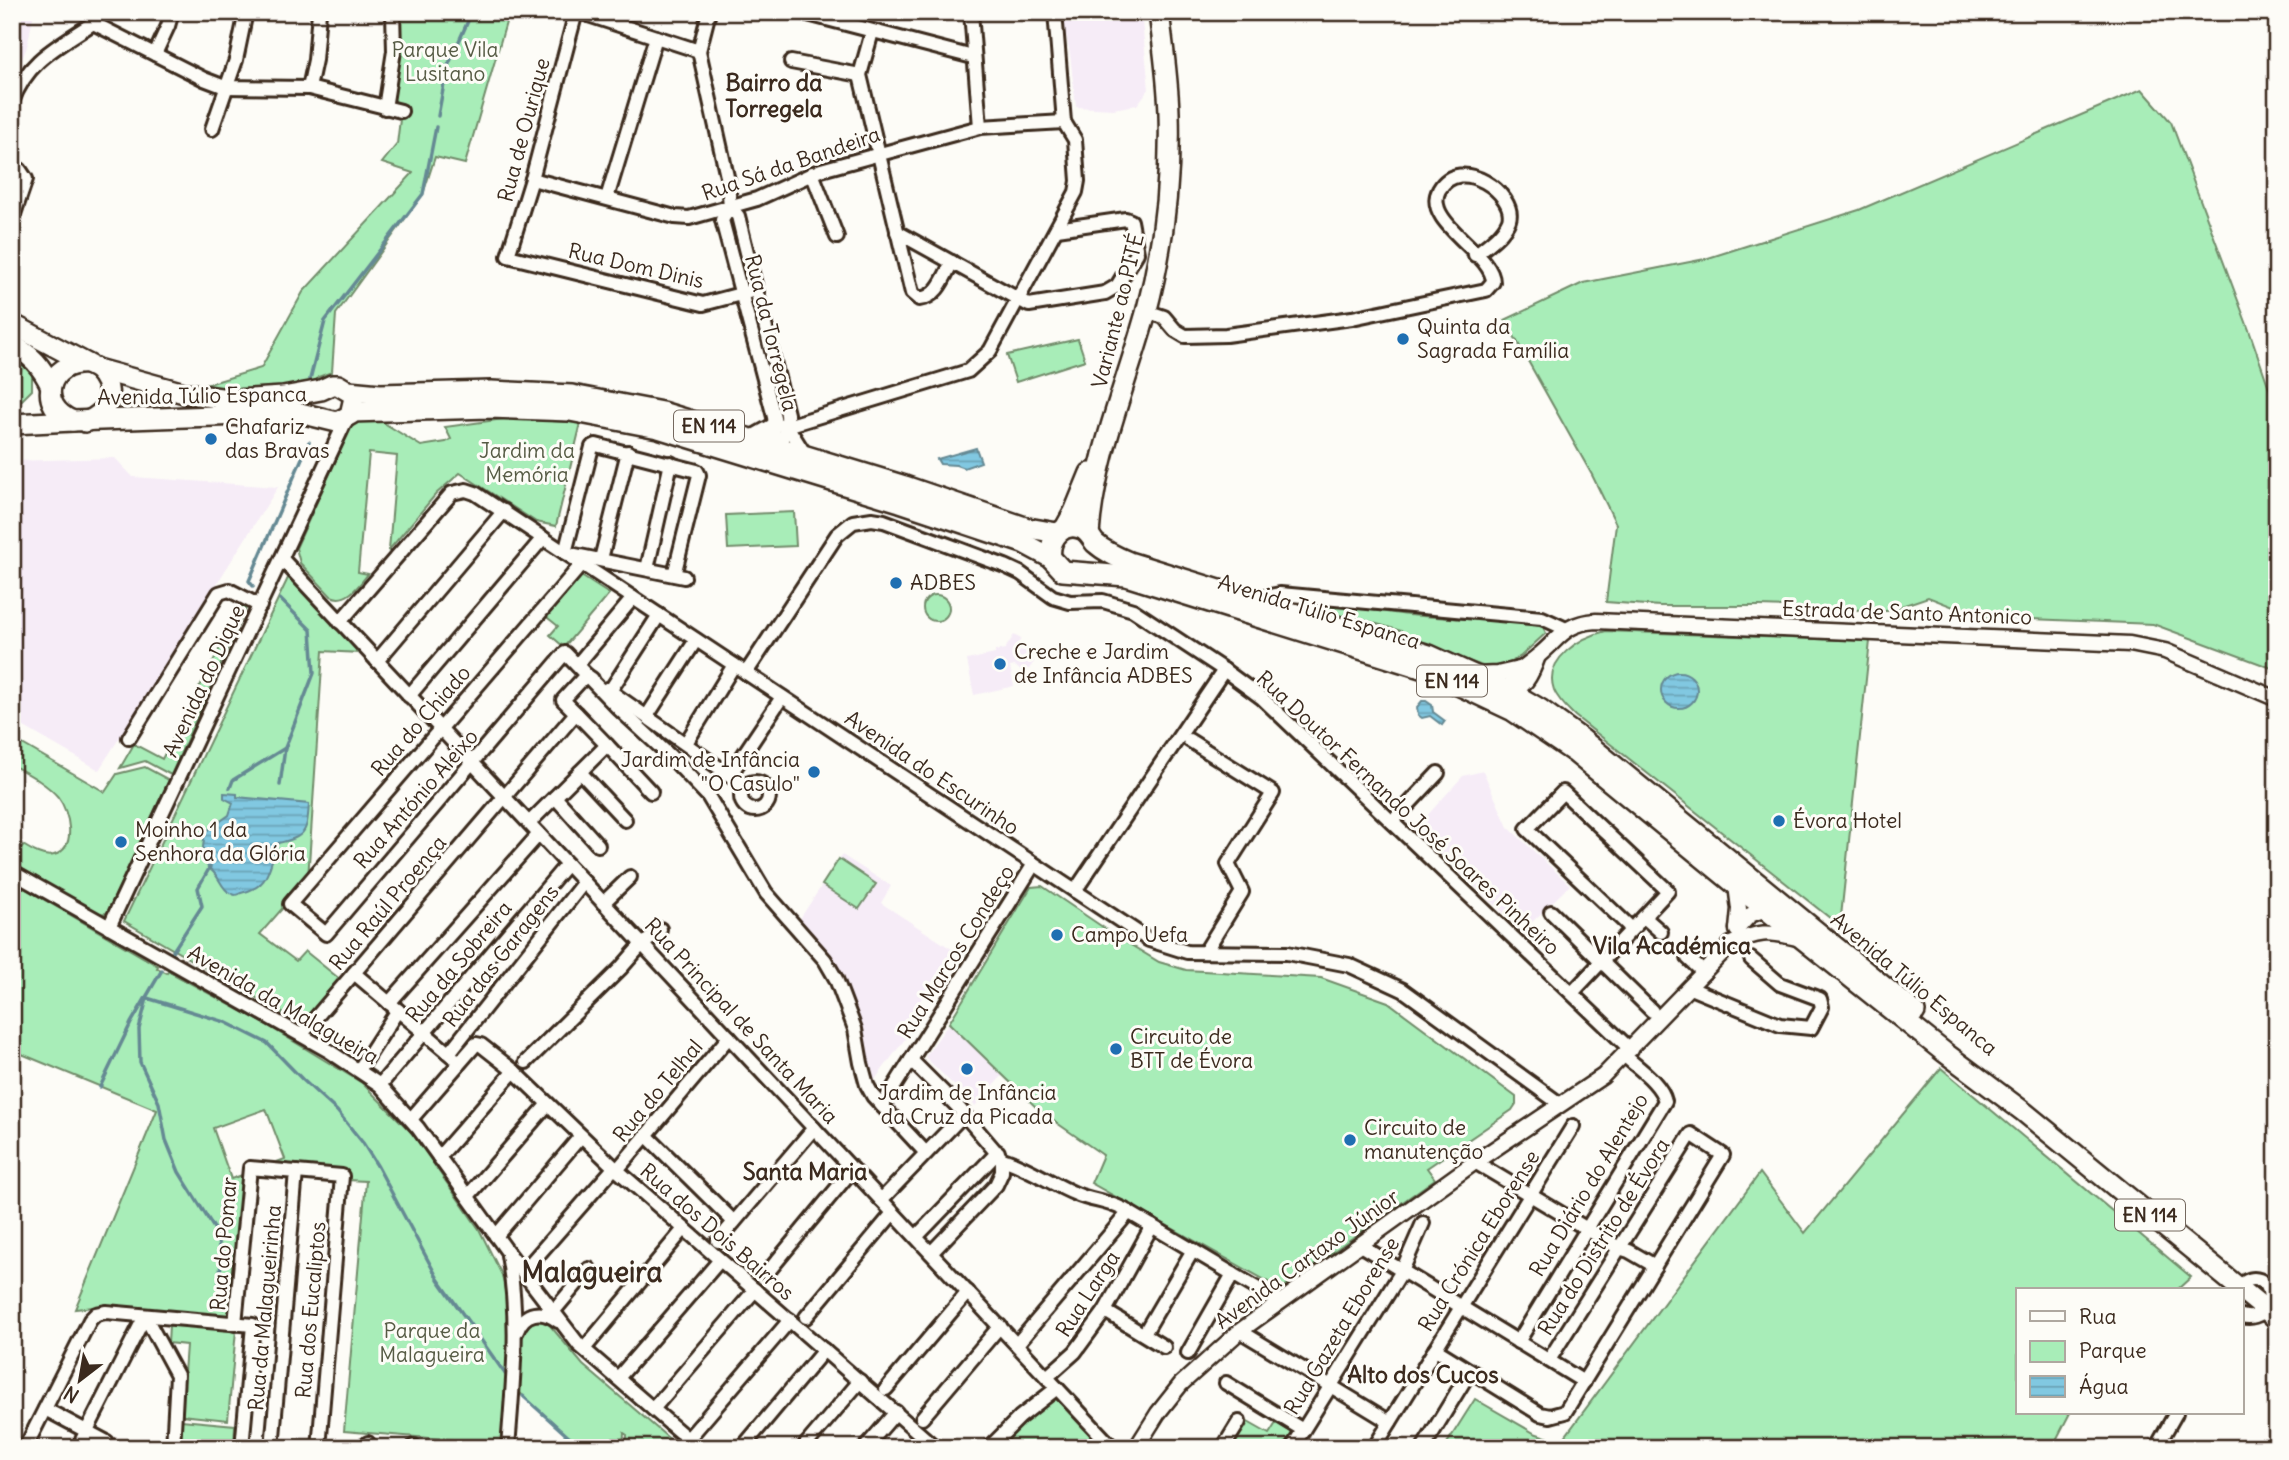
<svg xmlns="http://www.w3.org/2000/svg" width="2289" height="1460" font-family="Delius,sans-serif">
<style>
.built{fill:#f6ecf7}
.green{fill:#a8edb8;stroke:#728c6b;stroke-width:2}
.forest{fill:url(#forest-crowns);stroke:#728c6b;stroke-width:2}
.water{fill:url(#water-rules);stroke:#658993;stroke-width:2}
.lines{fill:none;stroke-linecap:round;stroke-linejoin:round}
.stream{stroke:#658993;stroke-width:3.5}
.minor-casing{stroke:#3b2a1e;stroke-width:18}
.tertiary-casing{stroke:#3b2a1e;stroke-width:19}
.primary-casing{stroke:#3b2a1e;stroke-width:24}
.minor{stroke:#fdfcf7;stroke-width:12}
.tertiary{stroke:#fdfcf7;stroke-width:14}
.primary{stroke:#fdfcf7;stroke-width:19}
.poi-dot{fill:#1f6fb2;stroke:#fdfcf7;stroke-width:2.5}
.labels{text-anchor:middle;stroke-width:6;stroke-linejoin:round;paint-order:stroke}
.shield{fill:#fdfcf7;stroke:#75695f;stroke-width:2}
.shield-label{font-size:19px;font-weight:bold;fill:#3b2a1e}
.park-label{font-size:21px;fill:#565b44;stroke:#fdfcf7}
.street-label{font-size:21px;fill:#3b2a1e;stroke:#fdfcf7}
.poi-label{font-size:21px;fill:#3b2a1e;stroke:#fdfcf7;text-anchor:start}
.neighbourhood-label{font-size:23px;font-weight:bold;fill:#3b2a1e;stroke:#fdfcf7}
.district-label{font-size:28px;font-weight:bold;fill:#3b2a1e;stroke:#fdfcf7}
</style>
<defs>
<pattern id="forest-crowns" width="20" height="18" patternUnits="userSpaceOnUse" patternTransform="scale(1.75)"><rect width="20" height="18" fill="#a8edb8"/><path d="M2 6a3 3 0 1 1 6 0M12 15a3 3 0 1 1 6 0" fill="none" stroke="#92cb9e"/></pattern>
<pattern id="water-rules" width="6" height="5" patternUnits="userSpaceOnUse" patternTransform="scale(1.75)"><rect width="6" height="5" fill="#81c8e1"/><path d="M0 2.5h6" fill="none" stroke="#6ba3b6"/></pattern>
</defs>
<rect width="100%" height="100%" fill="#fdfcf7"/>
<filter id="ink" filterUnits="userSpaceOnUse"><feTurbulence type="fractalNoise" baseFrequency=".0143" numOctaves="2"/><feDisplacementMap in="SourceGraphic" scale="14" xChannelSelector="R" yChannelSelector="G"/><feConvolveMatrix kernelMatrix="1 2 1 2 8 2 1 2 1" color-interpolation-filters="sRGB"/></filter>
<g filter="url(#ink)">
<!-- built -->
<g class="built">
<polygon points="12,12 34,12 27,47 13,80"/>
<polygon points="1065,12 1141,12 1149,89 1137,105 1113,109 1076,107 1070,54 1063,20"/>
<polygon points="115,458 133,477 278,487 99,770 12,720 12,461"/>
<polygon points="1014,635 1021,639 1017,645 1019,651 1026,650 1032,654 1034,662 1029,669 1021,671 1015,666 1010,667 1014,686 974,695 967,660 995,654 995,651 1005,649"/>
<polygon points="1483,771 1508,827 1570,885 1523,931 1414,830 1463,776"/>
<polygon points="842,855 891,886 881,903 953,950 901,1030 908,1035 874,1081 868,1080 854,1016 797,923"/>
<polygon points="949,1023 1003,1075 975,1106 925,1057"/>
</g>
<!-- green -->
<g class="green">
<polygon points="398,12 509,12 465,164 435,157 423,194 336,314 332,372 318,377 313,387 283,394 189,390 261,368 303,292 413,173 382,163 397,144 401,111 390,92"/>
<polygon points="2142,89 2171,122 2249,330 2277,411 2277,670 2153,624 1979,617 1928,597 1887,611 1760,606 1660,606 1606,602 1616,524 1592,475 1505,320 1583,283 1705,259 1859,210"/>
<polygon points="1078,339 1085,360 1016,382 1007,355"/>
<path d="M376,418l45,28 25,-4 5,-3 -6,-12 66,-9 70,5 -25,103 -20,-4 -76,-49 -24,21 -47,56 8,-94 -28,-3 -11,119 10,2c-9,11 -21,30 -37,22l-31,-33 -4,-15 54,-119 9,-9z"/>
<polygon points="794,512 796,546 728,549 726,515"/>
<polygon points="578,574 609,594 564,647 550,635 558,626 543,614"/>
<polygon points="289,576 361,653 323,651 308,879 260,934 296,961 305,951 342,981 305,1026 124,921"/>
<circle cx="936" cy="608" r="13"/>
<polygon points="1277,597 1408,615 1464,619 1512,619 1543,627 1546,633 1521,656 1504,666 1485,667 1414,641 1401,631 1349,616 1327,615"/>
<polygon points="244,602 248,604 171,775 145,761 120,768 134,744 162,759"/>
<path d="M1606,631l264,10 -30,285 -265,-210c-8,-8 -17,-16 -21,-26 -11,-31 27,-53 52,-59z"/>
<path d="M12,738l93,54 12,-18 28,-7 24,13 -62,133 -9,1 -86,-50v-9h5l6,-10c8,5 21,13 31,10 24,-7 15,-44 4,-58 -12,-14 -30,-23 -46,-32z"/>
<polygon points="839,859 876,884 859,909 822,885"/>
<polygon points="12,881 158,966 157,968 167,973 168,971 265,1024 362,1083 412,1133 479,1229 502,1275 513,1332 502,1444 344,1431 366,1181 347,1180 347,1173 269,1165 285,1159 266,1109 213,1128 231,1179 245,1174 233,1317 103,1306 75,1309 157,1110 12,1050"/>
<polygon points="1042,886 1116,936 1159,962 1186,970 1321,978 1388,1002 1516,1097 1516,1104 1512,1110 1427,1168 1435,1179 1281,1289 1091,1183 1103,1155 1041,1112 949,1023 1031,887"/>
<polygon points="1941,1068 2191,1277 2177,1290 2018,1290 2018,1413 2070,1413 2052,1448 1444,1448 1475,1399 1534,1433 1561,1442 1760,1173 1805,1233"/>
<polygon points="538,1321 548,1323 583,1365 680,1448 626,1448 627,1435 624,1433 623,1448 581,1448 519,1392 523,1332 531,1323"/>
<polygon points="169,1325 236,1330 228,1420 181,1415 186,1345 168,1343"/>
<polygon points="1055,1399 1062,1402 1106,1448 996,1448 1018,1425 1051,1400"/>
<polygon points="181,1420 235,1425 234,1448 178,1448"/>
<polygon points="1246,1421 1269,1434 1276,1423 1293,1433 1283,1448 1230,1448"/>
</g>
<!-- forest -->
<polygon class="forest" points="12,357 21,362 32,375 32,390 20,402 12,405"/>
<!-- water -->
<g class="water">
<polygon points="976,448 981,462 964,468 956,465 940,464 937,459"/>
<circle cx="1679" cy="690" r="18"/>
<polygon points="1422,701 1426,701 1432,705 1433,712 1445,721 1442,725 1430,716 1422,718 1418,715 1417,707"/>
<path d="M224,793l13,1v3l72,7c-2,28 -3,33 -31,39 -10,24 -7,44 -37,50 -5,2 -6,3 -11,0 -10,-5 -11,-20 -22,-25l-5,-21 2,-15 24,-17 4,-12 -9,-5z"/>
</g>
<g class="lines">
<!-- stream -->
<g class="stream">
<polyline points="438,116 447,68 472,12"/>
<polyline points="310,379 325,321 423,194 436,127"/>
<polyline points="253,586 249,581 309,442"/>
<polyline points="280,785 285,748 314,673 311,630 280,599"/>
<polyline points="230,788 233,780 285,748"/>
<polyline points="173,951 202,906 198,888 210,867"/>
<polyline points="100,1087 131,1023 162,970"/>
<polyline points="224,1308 219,1283 221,1263 217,1233 179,1172 166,1140 159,1103 140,1062 139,1029 147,998 225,1022 267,1043 303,1080 337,1111 363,1143 378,1167 438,1279 508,1378"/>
<polyline points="523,1396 581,1448"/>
</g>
<!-- minor casing -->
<g class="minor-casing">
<g id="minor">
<polyline points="576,12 532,179 508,256 703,304 756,290"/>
<polyline points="579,12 699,51"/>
<path d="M709,12l-10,39 29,130 2,26 -8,13 52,197c2,12 -5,19 1,31"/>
<polyline points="800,12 973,57"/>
<polyline points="971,12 980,127"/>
<polyline points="93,23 204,79 225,87 309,88 401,111"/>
<path d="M872,32l-12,43 52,218 7,6c19,-2 25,-22 33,-37"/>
<polyline points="155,54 168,26 172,12"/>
<polyline points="791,62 860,75"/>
<polyline points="309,88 315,60 319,12"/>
<path d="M12,102c15,-42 47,-56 81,-79"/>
<polyline points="385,108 394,51 393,12"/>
<polyline points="212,129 236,60 246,12"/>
<polyline points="12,169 20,170 26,179 14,214"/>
<polyline points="812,173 837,237"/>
<polyline points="532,179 675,217 689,218 757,199 821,170 980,127 1064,122"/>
<polyline points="607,198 656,37"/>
<path d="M730,207l8,9 49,198c1,15 -2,28 -18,34"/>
<polyline points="897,232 1029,305 1105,293 1117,286 1137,253 1131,221 1126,219 1057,229"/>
<path d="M1146,311l18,6 11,13 10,6 41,-1 126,-17 134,-28 7,-8c0,-29 -71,-60 -54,-92 21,-37 78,5 70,30 -6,15 -22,25 -34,35"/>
<polyline points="787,426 968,371 990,351 1076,192 1078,181 1075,140 1064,122 1055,12"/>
<polyline points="748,439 775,424 787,426 806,456"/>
<polyline points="282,559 1113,1448"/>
<polyline points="601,559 628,452"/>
<polyline points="582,564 290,904 326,934 565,653 619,709 670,756 708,796 766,893 825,960 836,979 855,1029 861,1063 867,1085 873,1096 926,1153"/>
<polyline points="647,569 671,463"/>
<polyline points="674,575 699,475 697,471 596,445 592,447 565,553 684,577"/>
<polyline points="1255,599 1280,594 1542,618 1566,629"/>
<polyline points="340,622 452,493 466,490 475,493 1149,940 1187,952 1287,953 1349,965 1403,990 1560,1104"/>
<polyline points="377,661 504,511"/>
<polyline points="577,665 633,598"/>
<polyline points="746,673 837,535 853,522 872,519 884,521 1005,566 1020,573 1053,597 1070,602 1103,601 1133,610 1224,670 1262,698 1631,1050"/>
<polyline points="607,689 745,786"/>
<polyline points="610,691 659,615"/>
<polyline points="409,696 543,538"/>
<polyline points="576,713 563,700 586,675 592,679"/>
<polyline points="647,716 696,640"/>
<polyline points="129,738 219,593 229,590 260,606"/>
<polyline points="1189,740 1273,793 1228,864 1242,892 1205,952"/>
<polyline points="686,743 734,665"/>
<polyline points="607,745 651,792"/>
<polyline points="580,772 625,820"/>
<polyline points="730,775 782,697"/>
<circle cx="755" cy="796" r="14"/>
<polyline points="555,797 598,845"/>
<polyline points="1392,822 1438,773"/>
<polyline points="12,872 329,1051 380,1085 418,1128 507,1251 579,1345 698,1448"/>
<polyline points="1075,891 1224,670"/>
<polyline points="603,903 630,877"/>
<polyline points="1551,912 1652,1011"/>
<polyline points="1644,917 1661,932"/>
<polyline points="109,927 347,418"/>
<polyline points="643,945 660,929"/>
<polyline points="1688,958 1704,973"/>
<polyline points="354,973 453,1057"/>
<polyline points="1690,988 1780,1025 1811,1028 1822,1007 1820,999 1780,984 1751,959"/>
<polyline points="1572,993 1668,891 1563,792 1527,829 1632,929"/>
<polyline points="389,1003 539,834"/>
<polyline points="301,1035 576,713 607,745 529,823"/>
<polyline points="449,1053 584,882"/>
<polyline points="911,1060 957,1106 1002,1159"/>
<polyline points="526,1062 621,968 642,944"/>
<polyline points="359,1070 398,1010"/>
<polyline points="380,1085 567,864"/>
<polyline points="882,1106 1034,864"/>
<polyline points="411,1119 476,1044 481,1045 514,1071 617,1170 936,1448"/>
<polyline points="646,1135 734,1222"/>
<polyline points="439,1157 514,1071"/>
<path d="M1002,1159c27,8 49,25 74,35 16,7 29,6 47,15l157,93"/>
<polyline points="1475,1162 1619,1248 1629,1251 1655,1266"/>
<polyline points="617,1170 729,1037"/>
<polyline points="468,1196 548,1104"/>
<polyline points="881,1200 964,1114"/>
<polyline points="496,1236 581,1136"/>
<polyline points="916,1237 998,1152"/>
<polyline points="718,1241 814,1128"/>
<polyline points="1360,1245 1584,1382"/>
<polyline points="931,1253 996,1185 1002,1172 1002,1159"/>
<path d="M508,1255c12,65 5,127 0,193"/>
<polyline points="523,1272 614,1168"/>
<polyline points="767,1273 853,1169"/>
<path d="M2236,1290c9,-11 19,-15 30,-6 11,18 -5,38 -24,32"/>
<polyline points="1105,1311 1164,1347"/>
<polyline points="553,1312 589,1269"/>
<polyline points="806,1317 893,1213"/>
<polyline points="235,1324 250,1168 342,1176 319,1448"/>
<path d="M517,1331c7,-20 25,-22 41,-10"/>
<polyline points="1240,1331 1390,1422"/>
<polyline points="1144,1334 1193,1250"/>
<path d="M1518,1342l147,-241c-4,-18 -27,-33 -40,-45"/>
<polyline points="1017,1344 1129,1212"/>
<polyline points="584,1349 684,1229"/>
<polyline points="1435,1349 1540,1414 1550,1416 1565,1412 1723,1155 1691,1134 1549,1360"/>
<polyline points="1188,1353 1233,1274"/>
<polyline points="1047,1377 1075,1352 1105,1311 1152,1226"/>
<polyline points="618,1378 720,1260"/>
<polyline points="1226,1383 1303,1430"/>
<polyline points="886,1389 968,1292"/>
<polyline points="45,1409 107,1442"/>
<polyline points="653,1409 755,1290"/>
<polyline points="922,1418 1000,1326"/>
<polyline points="688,1439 790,1320"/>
<polyline points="25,1448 90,1320 96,1314 106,1312 253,1325 242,1448"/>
<polyline points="78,1448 145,1316 177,1375 173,1448"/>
<polyline points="272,1448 296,1172"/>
<polyline points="367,1448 368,1443"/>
<polyline points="414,1448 414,1446"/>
<polyline points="742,1448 824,1350"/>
<polyline points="803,1448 860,1381"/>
<polyline points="865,1448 896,1412"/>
<polyline points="989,1448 1020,1417 1057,1388"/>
<polyline points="1223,1448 1239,1422"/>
<polyline points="1292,1448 1402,1271 1423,1223"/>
<polyline points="1374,1448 1573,1126"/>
<polyline points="1423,1448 1470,1371"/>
<polyline points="2156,1448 2176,1413"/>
</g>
</g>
<!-- tertiary casing -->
<g class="tertiary-casing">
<g id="tertiary">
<polyline points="1475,675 1497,674 1519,669"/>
<path d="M1504,694c21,-5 27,-18 34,-38"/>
<path d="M1512,699c-4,-26 9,-29 26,-43 22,-18 27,-33 58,-35l534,23 35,7 112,48"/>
<polyline points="1736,885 1739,909 1737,930"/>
<polyline points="1737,929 1750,915 1771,907"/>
<path d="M1136,1448l22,-35 23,-29 59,-53 235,-169 128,-86 128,-132c27,-13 37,-13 66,-6"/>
</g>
</g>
<!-- primary casing -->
<g class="primary-casing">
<g id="primary">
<polyline points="12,324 97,369 184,393 235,400 283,397 321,390 332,385 338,385 348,391 380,394 491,391 572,395 662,412 905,486 1028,528 1057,533"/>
<path d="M12,345c20,10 29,21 39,41"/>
<path d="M87,364c-40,-3 -51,43 -14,57l227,-8 37,9 13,-7 3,-13"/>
<polyline points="351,412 489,408 570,411 658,428 900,502 1023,543 1051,558 1063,571 1126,576 1424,669 1513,711 1574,752 1764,908 1944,1052 2024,1112 2277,1319"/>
<path d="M85,422c26,-9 31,-34 12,-53"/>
<polyline points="12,424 73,421"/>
<polyline points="1065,528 1074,512 1090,473"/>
<path d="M1089,534c5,-74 37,-149 57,-221 17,-64 25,-134 23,-200 -1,-34 -6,-67 -10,-101"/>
<path d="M1051,558c-3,-19 13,-39 33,-28 6,4 7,8 11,13 10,9 22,14 34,19l300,93 82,37 29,17 43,31 332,272"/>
</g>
</g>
<!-- minor -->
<use href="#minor" class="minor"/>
<!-- tertiary -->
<use href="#tertiary" class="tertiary"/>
<!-- primary -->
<use href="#primary" class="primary"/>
</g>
</g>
<!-- markers -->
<g class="poi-dot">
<circle cx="1403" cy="339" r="7"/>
<circle cx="211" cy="439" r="7"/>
<circle cx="896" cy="583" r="7"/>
<circle cx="1000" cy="664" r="7"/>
<circle cx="814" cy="772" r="7"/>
<circle cx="1779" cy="821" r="7"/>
<circle cx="121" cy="842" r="7"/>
<circle cx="1057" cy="935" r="7"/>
<circle cx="1116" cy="1049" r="7"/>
<circle cx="967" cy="1069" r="7"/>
<circle cx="1350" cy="1140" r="7"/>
</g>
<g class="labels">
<!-- shield labels -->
<g class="shield">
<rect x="674" y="410.5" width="70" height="31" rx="5"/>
<rect x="1417" y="665.5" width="70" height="31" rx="5"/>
<rect x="2115" y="1199.5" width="70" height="31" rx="5"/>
</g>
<g class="shield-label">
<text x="709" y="433">EN 114</text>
<text x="1452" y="688">EN 114</text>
<text x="2150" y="1222">EN 114</text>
</g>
<!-- park labels -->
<g class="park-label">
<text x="445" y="57">Parque Vila<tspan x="445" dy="24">Lusitano</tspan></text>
<text x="527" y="458">Jardim da<tspan x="527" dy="24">Memória</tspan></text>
<text x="432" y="1338">Parque da<tspan x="432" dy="24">Malagueira</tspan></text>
</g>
<!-- street labels -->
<g class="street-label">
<text transform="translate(524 130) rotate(-75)" y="7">Rua de Ourique</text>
<text transform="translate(791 164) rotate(-19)" y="7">Rua Sá da Bandeira</text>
<text transform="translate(636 266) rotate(13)" y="7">Rua Dom Dinis</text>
<text transform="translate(1118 311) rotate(-76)" y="7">Variante ao PITÉ</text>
<text transform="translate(771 333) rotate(76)" y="7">Rua da Torregela</text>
<text transform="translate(202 396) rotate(-1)" y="7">Avenida Túlio Espanca</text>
<text transform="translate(1319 612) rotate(17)" y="7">Avenida Túlio Espanca</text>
<text transform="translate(1907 613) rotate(2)" y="7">Estrada de Santo Antonico</text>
<text transform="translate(204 681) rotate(-65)" y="7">Avenida do Dique</text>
<text transform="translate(421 721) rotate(-49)" y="7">Rua do Chiado</text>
<text transform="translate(932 773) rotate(34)" y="7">Avenida do Escurinho</text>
<text transform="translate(416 799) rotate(-49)" y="7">Rua António Aleixo</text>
<text transform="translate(1408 813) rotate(43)" y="7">Rua Doutor Fernando José Soares Pinheiro</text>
<text transform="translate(388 903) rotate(-50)" y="7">Rua Raúl Proença</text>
<text transform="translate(956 952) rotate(-58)" y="7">Rua Marcos Condeço</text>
<text transform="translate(501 956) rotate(-52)" y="7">Rua das Garagens</text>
<text transform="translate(459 962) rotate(-50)" y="7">Rua da Sobreira</text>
<text transform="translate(1914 984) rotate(40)" y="7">Avenida Túlio Espanca</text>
<text transform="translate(283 1005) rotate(30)" y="7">Avenida da Malagueira</text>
<text transform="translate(741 1021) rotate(47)" y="7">Rua Principal de Santa Maria</text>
<text transform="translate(658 1091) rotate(-50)" y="7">Rua do Telhal</text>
<text transform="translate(1589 1185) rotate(-59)" y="7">Rua Diário do Alentejo</text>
<text transform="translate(717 1232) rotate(41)" y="7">Rua dos Dois Bairros</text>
<text transform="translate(1604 1237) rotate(-58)" y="7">Rua do Distrito de Évora</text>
<text transform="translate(1479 1241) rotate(-58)" y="7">Rua Crónica Eborense</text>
<text transform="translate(224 1244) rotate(-85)" y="7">Rua do Pomar</text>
<text transform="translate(1307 1259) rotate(-36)" y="7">Avenida Cartaxo Júnior</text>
<text transform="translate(1088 1294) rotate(-57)" y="7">Rua Larga</text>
<text transform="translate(265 1308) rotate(-85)" y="7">Rua da Malagueirinha</text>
<text transform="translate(311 1310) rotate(-85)" y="7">Rua dos Eucaliptos</text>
<text transform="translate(1342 1326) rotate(-59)" y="7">Rua Gazeta Eborense</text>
</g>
<!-- poi labels -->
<g class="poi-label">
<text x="1417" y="334">Quinta da<tspan x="1417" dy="24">Sagrada Família</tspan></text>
<text x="225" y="434">Chafariz<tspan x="225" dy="24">das Bravas</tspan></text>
<text x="910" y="590">ADBES</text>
<text x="1014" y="659">Creche e Jardim<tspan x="1014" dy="24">de Infância ADBES</tspan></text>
<text x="800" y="767" text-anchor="end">Jardim de Infância<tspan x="800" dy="24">"O Casulo"</tspan></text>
<text x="1793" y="828">Évora Hotel</text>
<text x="135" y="837">Moinho 1 da<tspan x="135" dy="24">Senhora da Glória</tspan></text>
<text x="1071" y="942">Campo Uefa</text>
<text x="1130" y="1044">Circuito de<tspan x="1130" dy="24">BTT de Évora</tspan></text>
<text x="967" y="1100" text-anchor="middle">Jardim de Infância<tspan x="967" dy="24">da Cruz da Picada</tspan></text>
<text x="1364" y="1135">Circuito de<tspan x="1364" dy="24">manutenção</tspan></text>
</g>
<!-- neighbourhood labels -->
<g class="neighbourhood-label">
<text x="774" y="91">Bairro da<tspan x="774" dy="26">Torregela</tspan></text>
<text x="1672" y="954">Vila Académica</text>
<text x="805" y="1180">Santa Maria</text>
<text x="1423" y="1383">Alto dos Cucos</text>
</g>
<!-- district labels -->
<g class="district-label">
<text x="592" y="1282">Malagueira</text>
</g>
</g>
<!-- margin -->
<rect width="2289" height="1460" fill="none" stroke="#fdfcf7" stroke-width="42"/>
<rect x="21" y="21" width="2247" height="1418" fill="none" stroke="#3b2a1e" stroke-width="2.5" filter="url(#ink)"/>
<!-- legend -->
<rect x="2016" y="1288" width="228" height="126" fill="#fdfcf7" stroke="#afa8a0" stroke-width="2"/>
<rect x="2030" y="1311" width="35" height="10" fill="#fdfcf7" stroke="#afa8a0" stroke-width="2"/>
<text x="2079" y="1324" font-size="21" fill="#3b2a1e">Rua</text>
<rect x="2030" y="1341" width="35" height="21" fill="#a8edb8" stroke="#afa8a0" stroke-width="2"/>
<text x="2079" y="1358" font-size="21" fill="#3b2a1e">Parque</text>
<rect x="2030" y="1376" width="35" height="21" fill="url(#water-rules)" stroke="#afa8a0" stroke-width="2"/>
<text x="2079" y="1394" font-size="21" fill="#3b2a1e">Água</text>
<!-- north arrow -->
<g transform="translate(80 1380) rotate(211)" stroke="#fdfcf7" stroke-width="5" paint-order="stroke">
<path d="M0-5L12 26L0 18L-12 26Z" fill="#3b2a1e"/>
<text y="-10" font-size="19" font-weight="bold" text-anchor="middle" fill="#3b2a1e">N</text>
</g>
</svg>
